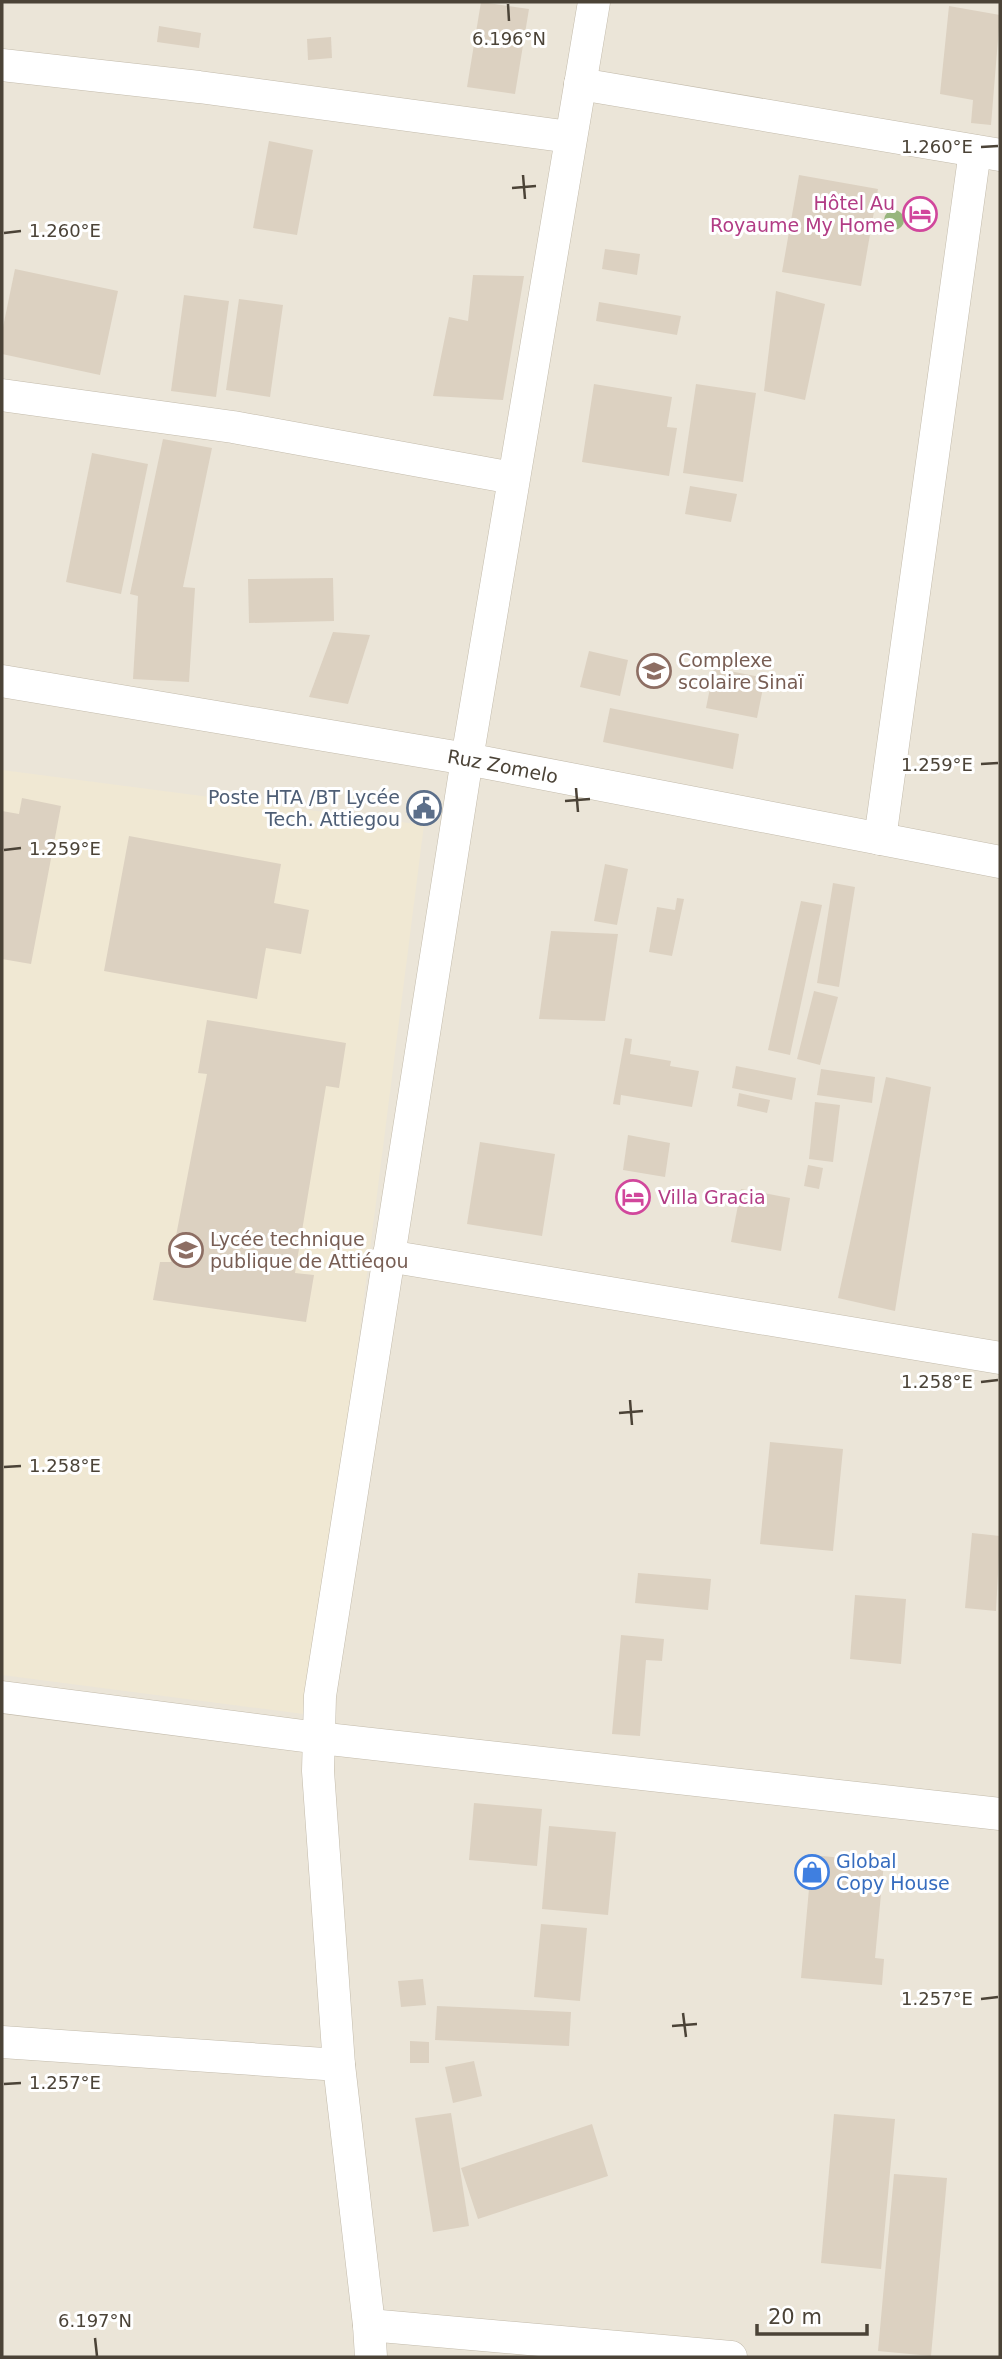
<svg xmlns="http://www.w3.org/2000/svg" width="1002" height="2359" font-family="'DejaVu Sans',sans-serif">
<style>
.residential{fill:#ebe5d8}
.education{fill:#f0e8d3}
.building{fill:#dcd1c1}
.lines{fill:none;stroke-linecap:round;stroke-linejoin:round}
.street-casing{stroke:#c3bbab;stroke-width:33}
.street{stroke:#fff;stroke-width:32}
.tree{fill:#97b67d}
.ticks{fill:none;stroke:#4b4337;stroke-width:2.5}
.labels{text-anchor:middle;stroke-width:6;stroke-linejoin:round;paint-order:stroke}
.hotel-label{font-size:19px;fill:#b23c85;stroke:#fff;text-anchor:end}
.education-label{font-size:19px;fill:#785e54;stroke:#fff;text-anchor:start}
.street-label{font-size:19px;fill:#4b4337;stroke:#fff}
.service-label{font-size:19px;fill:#4e5e75;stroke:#fff;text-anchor:end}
.shop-label{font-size:19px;fill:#366cbe;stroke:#fff;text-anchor:start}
.ticks-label{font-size:18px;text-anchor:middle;fill:#4b4337;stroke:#fff;stroke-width:6;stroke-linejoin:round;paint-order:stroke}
</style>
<rect width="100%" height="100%" fill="#f6f2ea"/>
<!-- residential -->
<rect class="residential" x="2" y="2" width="998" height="2355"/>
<!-- education -->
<polygon class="education" points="2,770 424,825 311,1715 2,1675"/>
<!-- building -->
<g class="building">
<polygon points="481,2 529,9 515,94 467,87"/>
<polygon points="949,6 1000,15 991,125 971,123 973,100 940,94"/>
<polygon points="159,26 201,33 199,48 157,42"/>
<polygon points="331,37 332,58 308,60 307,39"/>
<polygon points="269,141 313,150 297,235 253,228"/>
<polygon points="799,175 878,189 861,286 782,272"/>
<polygon points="605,249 640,254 637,275 602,269"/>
<polygon points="15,269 118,291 100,375 2,354 2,332"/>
<polygon points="473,275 524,276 503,400 433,396 449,317 468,321"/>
<polygon points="776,291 825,304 805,400 764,391"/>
<polygon points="184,295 229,301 216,397 171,391"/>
<polygon points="239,299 283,305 270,397 226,390"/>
<polygon points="599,302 681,316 677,335 596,321"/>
<polygon points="594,384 672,397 667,427 677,428 669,476 582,462"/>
<polygon points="696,384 756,393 743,482 683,473"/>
<polygon points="163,439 212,448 183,587 195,588 189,682 133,679 138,596 130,594"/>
<polygon points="92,453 148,464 121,594 66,582"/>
<polygon points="690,486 737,494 731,522 685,514"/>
<polygon points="333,578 334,621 249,623 248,579"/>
<polygon points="333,632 370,635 348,704 309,697"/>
<polygon points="589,651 628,660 620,696 580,687"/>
<polygon points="714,668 765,678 757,718 706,708"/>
<polygon points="610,708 739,734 733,769 603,742"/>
<polygon points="22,798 61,806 31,964 2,959 2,811 19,814"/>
<polygon points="129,836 281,864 274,903 309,910 301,954 266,948 257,999 104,971"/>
<polygon points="605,864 628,869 617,925 594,921"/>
<polygon points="833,883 855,887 839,987 817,983"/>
<polygon points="677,898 684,899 672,956 649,952 657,907 675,910"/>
<polygon points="801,901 822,905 790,1055 768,1050"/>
<polygon points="551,931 618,934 605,1021 539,1019"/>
<polygon points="814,991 838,997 820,1065 797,1059"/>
<polygon points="207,1020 346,1043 339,1088 326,1086 295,1273 314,1275 306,1322 153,1300 160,1262 171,1262 207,1074 198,1073"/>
<polygon points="625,1038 632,1039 630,1054 671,1061 670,1066 699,1071 692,1107 621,1095 620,1105 613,1104"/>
<polygon points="736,1066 796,1078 792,1100 732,1088"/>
<polygon points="821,1069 875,1077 872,1103 817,1095"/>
<polygon points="886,1077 931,1087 895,1311 838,1298"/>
<polygon points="739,1093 770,1100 767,1113 737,1106"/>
<polygon points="815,1102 840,1105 833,1162 809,1159"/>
<polygon points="628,1135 670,1143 665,1177 623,1170"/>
<polygon points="480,1142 555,1154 542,1236 467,1224"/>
<polygon points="808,1165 823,1168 819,1189 804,1186"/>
<polygon points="741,1189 790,1198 781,1251 731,1242"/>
<polygon points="770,1442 843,1449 833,1551 760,1544"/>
<polygon points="972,1533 1000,1536 996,1611 965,1608"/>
<polygon points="638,1573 711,1579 708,1610 635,1603"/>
<polygon points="855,1595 906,1599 901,1664 850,1659"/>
<polygon points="621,1635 664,1639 662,1661 646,1660 640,1736 612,1734"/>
<polygon points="474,1803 542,1809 537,1866 469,1860"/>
<polygon points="549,1826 616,1832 608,1915 542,1909"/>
<polygon points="812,1855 884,1862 875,1958 884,1959 882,1985 801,1978"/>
<polygon points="541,1924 587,1928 580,2001 534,1997"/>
<polygon points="423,1979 426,2005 401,2007 398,1981"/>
<polygon points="437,2006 571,2012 569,2046 435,2040"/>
<polygon points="410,2041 429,2042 429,2063 410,2063"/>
<polygon points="474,2061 482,2096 453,2103 445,2067"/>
<polygon points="451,2113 469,2226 433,2232 415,2118"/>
<polygon points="834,2114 895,2119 881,2269 821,2263"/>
<polygon points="592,2124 608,2176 478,2219 461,2168"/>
<polygon points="894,2174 947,2178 931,2356 878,2351"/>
</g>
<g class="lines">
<!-- street casing -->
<g class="street-casing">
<g id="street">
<polyline points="2,65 199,87 570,137"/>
<polyline points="580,84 1000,155"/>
<polyline points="2,395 233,427 513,478"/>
<path id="s1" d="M2,681l465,78 533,103"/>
<polyline points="880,839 975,151"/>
<polyline points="388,1256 1000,1358"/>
<polyline points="2,1697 319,1738 1000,1814"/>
<polyline points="2,2042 339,2065"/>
<polyline points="369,2325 731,2357"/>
<polyline points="371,2357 369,2325 339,2065 318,1771 320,1696 467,759 594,2"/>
</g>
</g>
<!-- street -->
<use href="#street" class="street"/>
</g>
<!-- trees -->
<circle class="tree" cx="894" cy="220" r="10"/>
<!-- ticks -->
<path class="ticks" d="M508,4l1,17M981,147l17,-1M523,175l2,24M512,188l24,-2M4,233l17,-2M981,764l17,-1M576,788l2,24M565,801l25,-2M4,850l17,-2M981,1382l17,-2M630,1400l2,25M619,1413l24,-2M4,1467l17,-1M981,1999l17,-2M683,2013l3,24M672,2026l25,-2M4,2084l17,-1M95,2338l2,18"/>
<!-- icons -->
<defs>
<g id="hotel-ring" transform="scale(1.75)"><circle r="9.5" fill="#fff" stroke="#d1479c" stroke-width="1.5"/><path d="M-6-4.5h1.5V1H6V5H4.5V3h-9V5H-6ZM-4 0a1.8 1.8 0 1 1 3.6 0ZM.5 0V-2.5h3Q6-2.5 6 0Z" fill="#d1479c"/></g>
<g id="school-ring" transform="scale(1.75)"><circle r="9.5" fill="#fff" stroke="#8d6e63" stroke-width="1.5"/><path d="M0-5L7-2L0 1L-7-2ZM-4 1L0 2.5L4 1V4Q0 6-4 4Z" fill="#8d6e63"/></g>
<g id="civic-ring" transform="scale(1.75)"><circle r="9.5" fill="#fff" stroke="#5c6f8a" stroke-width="1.5"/><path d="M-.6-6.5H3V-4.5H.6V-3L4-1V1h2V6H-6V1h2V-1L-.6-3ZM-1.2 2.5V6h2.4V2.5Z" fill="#5c6f8a"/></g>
<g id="shop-ring" transform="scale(1.75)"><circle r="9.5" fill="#fff" stroke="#3f7fe0" stroke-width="1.5"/><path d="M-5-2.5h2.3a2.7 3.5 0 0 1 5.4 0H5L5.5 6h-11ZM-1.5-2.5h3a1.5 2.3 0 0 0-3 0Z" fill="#3f7fe0"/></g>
</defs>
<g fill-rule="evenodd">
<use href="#hotel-ring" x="920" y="214"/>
<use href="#school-ring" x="654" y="671"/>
<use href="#civic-ring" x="424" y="808"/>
<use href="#hotel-ring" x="633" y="1197"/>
<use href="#school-ring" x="186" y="1250"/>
<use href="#shop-ring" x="812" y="1872"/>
</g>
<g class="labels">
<!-- hotel labels -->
<g class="hotel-label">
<text x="895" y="210">Hôtel Au<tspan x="895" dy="22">Royaume My Home</tspan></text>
<text x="658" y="1204" text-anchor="start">Villa Gracia</text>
</g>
<!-- education labels -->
<g class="education-label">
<text x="678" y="667">Complexe<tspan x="678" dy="22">scolaire Sinaï</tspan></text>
<text x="210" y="1246">Lycée technique<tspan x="210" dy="22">publique de Attiéqou</tspan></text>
</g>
<!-- street labels -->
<g class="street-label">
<text dy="7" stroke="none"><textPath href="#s1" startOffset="508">Ruz Zomelo</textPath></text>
</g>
<!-- service labels -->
<g class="service-label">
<text x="400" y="804">Poste HTA /BT Lycée<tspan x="400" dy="22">Tech. Attiegou</tspan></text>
</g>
<!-- shop labels -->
<g class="shop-label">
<text x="836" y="1868">Global<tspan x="836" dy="22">Copy House</tspan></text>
</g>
</g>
<g class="ticks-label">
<text x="509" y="45">6.196°N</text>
<text x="937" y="153">1.260°E</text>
<text x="65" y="237">1.260°E</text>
<text x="937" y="771">1.259°E</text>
<text x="65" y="855">1.259°E</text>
<text x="937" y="1388">1.258°E</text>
<text x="65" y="1472">1.258°E</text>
<text x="937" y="2005">1.257°E</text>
<text x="65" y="2089">1.257°E</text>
<text x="95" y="2327">6.197°N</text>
</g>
<!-- border -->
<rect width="1002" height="2359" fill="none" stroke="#4b4337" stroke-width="7"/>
<!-- scale -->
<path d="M757 2324v10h110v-10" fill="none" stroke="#4b4337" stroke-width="3.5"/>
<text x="768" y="2324" font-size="21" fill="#4b4337" stroke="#ffffff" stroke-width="5" paint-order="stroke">20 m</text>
</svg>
